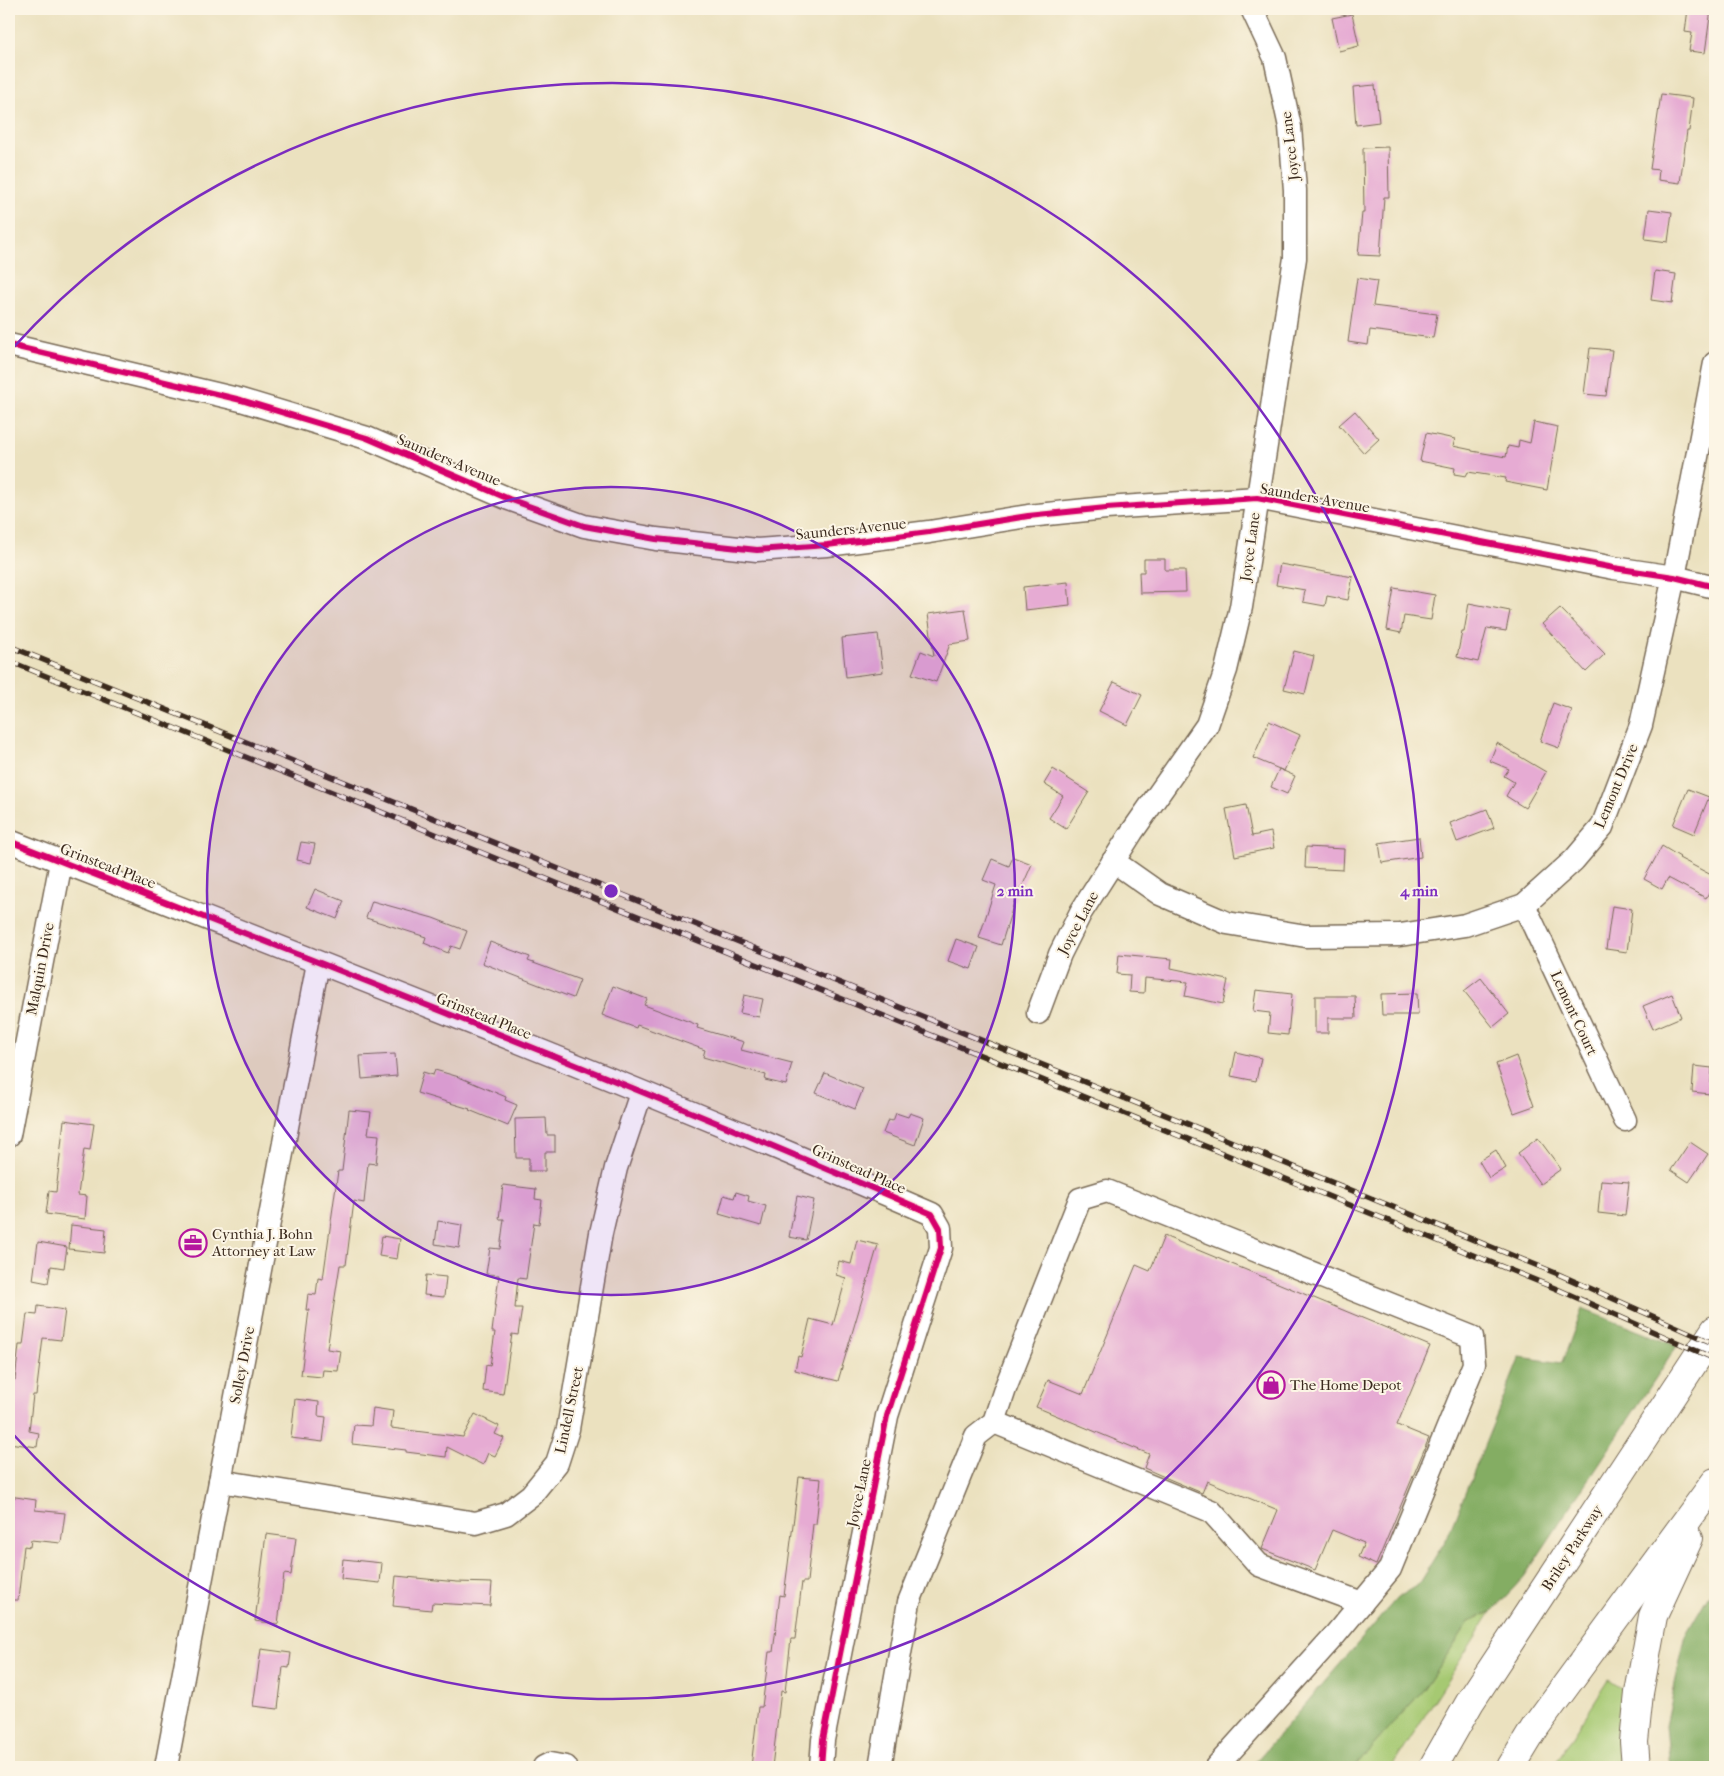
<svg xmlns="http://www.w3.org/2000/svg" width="1724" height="1776" font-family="'IM FELL French Canon',serif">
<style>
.green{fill:#a6c972;stroke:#707a48}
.forest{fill:#84ad64;stroke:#606c41}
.building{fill:#e6abd3}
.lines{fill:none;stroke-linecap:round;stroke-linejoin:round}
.minor-casing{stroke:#796a56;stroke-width:25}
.highway-casing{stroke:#796a56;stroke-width:30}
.minor{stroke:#fff;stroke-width:22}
.highway{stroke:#fff;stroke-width:28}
.rail-casing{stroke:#3b2a1e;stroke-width:5.5}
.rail{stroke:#fcf5e5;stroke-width:4;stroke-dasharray:11;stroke-linecap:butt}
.cycleway-casing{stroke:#fcf5e5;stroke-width:9}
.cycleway{stroke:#d6006c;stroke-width:6}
.ring{fill:none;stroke:#7b2cbf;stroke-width:2.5}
.labels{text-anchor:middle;stroke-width:4;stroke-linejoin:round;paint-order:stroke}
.street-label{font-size:15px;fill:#3b2a1e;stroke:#fcf5e5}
.poi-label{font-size:15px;fill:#3b2a1e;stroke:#fcf5e5;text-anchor:start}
.centre{fill:#7b2cbf;stroke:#fcf5e5;stroke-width:2.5}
.ring-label{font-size:15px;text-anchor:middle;font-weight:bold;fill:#7b2cbf;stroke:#fcf5e5;stroke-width:4;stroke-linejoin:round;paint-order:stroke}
</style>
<rect width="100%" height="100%" fill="#fcf5e5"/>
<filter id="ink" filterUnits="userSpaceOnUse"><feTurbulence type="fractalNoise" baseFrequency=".02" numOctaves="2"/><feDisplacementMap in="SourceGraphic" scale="10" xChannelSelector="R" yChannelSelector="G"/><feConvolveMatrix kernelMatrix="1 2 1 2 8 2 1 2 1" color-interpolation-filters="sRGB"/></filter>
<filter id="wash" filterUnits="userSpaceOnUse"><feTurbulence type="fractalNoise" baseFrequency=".0096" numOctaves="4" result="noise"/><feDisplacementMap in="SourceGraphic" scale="20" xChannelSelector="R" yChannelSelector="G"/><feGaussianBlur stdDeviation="1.12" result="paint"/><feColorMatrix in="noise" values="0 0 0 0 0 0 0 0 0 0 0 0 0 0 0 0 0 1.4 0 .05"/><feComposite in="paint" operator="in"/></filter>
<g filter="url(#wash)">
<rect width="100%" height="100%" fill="#ebe1bf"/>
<!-- green -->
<g class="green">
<polygon points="1491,1612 1392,1767 1354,1767 1424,1689 1469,1622"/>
<polygon points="1609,1680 1627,1692 1625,1767 1553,1767"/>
</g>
<!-- forest -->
<g class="forest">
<polygon points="1582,1309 1677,1346 1524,1577 1491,1612 1469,1622 1424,1689 1354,1767 1251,1767 1397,1598 1417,1586 1447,1538 1520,1357 1562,1363"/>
<polygon points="1715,1584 1715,1767 1670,1767 1666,1726 1686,1634"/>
</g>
<g id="blocks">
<!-- building -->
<g class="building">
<polygon points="1688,9 1711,9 1705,53 1689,51 1692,33 1685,32"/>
<polygon points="1352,14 1359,46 1339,51 1332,18"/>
<polygon points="1375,85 1379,122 1356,125 1353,87"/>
<polygon points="1661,94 1693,98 1689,131 1687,131 1680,183 1658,180 1659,170 1650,169"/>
<polygon points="1388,147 1389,197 1384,197 1380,256 1358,255 1362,213 1364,213 1363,148"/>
<polygon points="1649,209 1672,212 1668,242 1645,239"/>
<polygon points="1655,271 1676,274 1672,303 1651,300"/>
<polygon points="1357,278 1377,281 1373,306 1437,314 1433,338 1370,330 1368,345 1348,342"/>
<polygon points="1590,348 1612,350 1606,396 1584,394"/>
<polygon points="1355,411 1379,439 1364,453 1339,425"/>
<polygon points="1534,422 1558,427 1547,490 1505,482 1506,478 1468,472 1466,476 1454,474 1455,468 1420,461 1426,433 1455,439 1453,446 1472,450 1472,451 1506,457 1508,446 1518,448 1519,440 1530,443"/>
<polygon points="1144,559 1165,559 1165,570 1185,570 1186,592 1140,593 1139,572 1144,572"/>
<polygon points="1280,564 1353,577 1348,600 1327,596 1325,606 1303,602 1305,590 1276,585"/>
<polygon points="1068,582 1070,605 1025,610 1023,587"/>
<polygon points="1394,588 1435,595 1431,620 1404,616 1401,633 1387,630"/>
<polygon points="1469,603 1510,611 1506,631 1487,628 1478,662 1457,657 1462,632 1464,632"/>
<polygon points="1560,608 1605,654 1586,672 1542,624"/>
<polygon points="965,609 970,641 950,644 936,682 912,674 921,651 934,656 928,614"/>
<polygon points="878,634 883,672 846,677 842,638"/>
<polygon points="1294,651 1314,656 1305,694 1284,689"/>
<polygon points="1114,682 1142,695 1127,725 1099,711"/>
<polygon points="1553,703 1572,710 1559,748 1540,741"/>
<polygon points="1269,721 1300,735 1284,771 1253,758"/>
<polygon points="1497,743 1546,772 1525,808 1506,796 1514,782 1504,776 1509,769 1490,761"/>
<polygon points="1053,769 1089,792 1066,829 1049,818 1063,796 1044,784"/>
<polygon points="1279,769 1295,776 1287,794 1271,787"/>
<polygon points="1688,789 1709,797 1694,834 1673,825"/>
<polygon points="1246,805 1252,836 1271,832 1274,848 1235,856 1226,809"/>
<polygon points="1487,809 1494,828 1457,842 1450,823"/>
<polygon points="1419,837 1421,857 1382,863 1379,843"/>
<polygon points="301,842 315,844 311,863 297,860"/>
<polygon points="1662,846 1680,857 1679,858 1715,877 1715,881 1706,898 1668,878 1662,889 1644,879"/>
<polygon points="1306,847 1344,849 1343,870 1305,868"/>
<polygon points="1013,857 1032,864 1019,894 1017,893 1001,945 979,938 996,885 983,880 992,859 1009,866"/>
<polygon points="315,889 344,901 337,919 307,907"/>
<polygon points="372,901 433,918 467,931 460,949 451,946 448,953 424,943 426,937 366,918"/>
<polygon points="1612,906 1632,909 1627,952 1606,949"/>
<polygon points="956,939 979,947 971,969 948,961"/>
<polygon points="490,942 530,957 528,961 580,980 573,998 482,963"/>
<polygon points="1119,954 1172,959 1171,968 1228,980 1223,1004 1185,996 1188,982 1145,978 1144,993 1129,992 1130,975 1117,974"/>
<polygon points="1481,978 1509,1014 1493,1027 1464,991"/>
<polygon points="613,986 647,999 644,1005 698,1025 697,1028 744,1042 741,1050 792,1063 786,1085 765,1080 766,1075 703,1057 705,1050 637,1025 636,1028 602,1015"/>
<polygon points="1256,990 1292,994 1288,1035 1268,1033 1270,1013 1253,1011"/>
<polygon points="1417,993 1418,1015 1382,1015 1381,994"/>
<polygon points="1672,994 1681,1017 1653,1029 1643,1006"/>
<polygon points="744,995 763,999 759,1017 740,1013"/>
<polygon points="1315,996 1355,996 1356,1018 1328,1018 1328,1033 1315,1033"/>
<polygon points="1236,1052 1261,1058 1256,1081 1231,1076"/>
<polygon points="395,1054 397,1076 362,1079 360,1056"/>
<polygon points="1516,1056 1534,1106 1514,1113 1496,1064"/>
<polygon points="1694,1066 1712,1068 1710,1094 1692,1092"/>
<polygon points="435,1070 459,1077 506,1097 505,1100 517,1105 508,1126 469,1110 470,1109 417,1093 423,1072 433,1075"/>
<polygon points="825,1073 863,1089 855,1109 816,1093"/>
<polygon points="349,1110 371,1112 368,1134 379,1135 376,1164 368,1163 364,1203 354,1201 346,1265 340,1265 327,1349 341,1351 338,1371 323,1370 322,1377 301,1375 309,1310 306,1310 308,1294 316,1295 318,1278 323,1279 338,1171 342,1171"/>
<polygon points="896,1113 908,1117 910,1113 924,1118 915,1145 883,1133 888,1120 893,1121"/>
<polygon points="546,1118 547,1135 555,1135 555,1152 545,1152 545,1171 529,1171 529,1158 516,1158 515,1119"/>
<polygon points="64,1120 94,1124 90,1150 84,1149 78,1195 87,1196 85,1219 46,1214 49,1191 56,1192"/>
<polygon points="1538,1138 1561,1169 1540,1184 1518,1153"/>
<polygon points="1690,1142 1708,1154 1689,1182 1671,1170"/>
<polygon points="1496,1150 1506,1168 1489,1178 1479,1161"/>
<polygon points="1601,1180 1629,1182 1625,1216 1598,1213"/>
<polygon points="503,1185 536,1189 535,1199 542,1200 539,1224 534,1223 526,1279 518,1278 515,1308 522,1308 518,1335 512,1334 503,1394 483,1391 486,1365 490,1366 495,1332 492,1332 499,1275 486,1274 490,1248 500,1249 504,1219 499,1219"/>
<polygon points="736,1192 749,1196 748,1201 766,1206 761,1226 719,1214 724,1195 734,1198"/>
<polygon points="797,1196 814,1200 806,1240 789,1237"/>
<polygon points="438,1221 462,1225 459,1248 435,1244"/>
<polygon points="71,1225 106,1229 104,1253 69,1249"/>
<polygon points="382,1236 400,1239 397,1259 379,1256"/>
<polygon points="1164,1236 1430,1346 1397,1425 1429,1438 1376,1565 1358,1557 1364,1543 1332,1530 1315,1570 1262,1549 1278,1510 1207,1481 1202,1493 1169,1479 1144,1468 1149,1454 1036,1407 1048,1380 1083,1394 1136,1265 1150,1271"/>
<polygon points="857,1240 878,1245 838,1381 795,1370 798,1356 801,1357 810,1319 833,1325 846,1278 836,1275 839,1261 851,1264"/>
<polygon points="38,1242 67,1247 64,1268 51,1266 48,1283 33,1280"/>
<polygon points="426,1275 446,1277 444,1297 424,1295"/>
<polygon points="38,1306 65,1310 61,1340 43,1338 36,1395 33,1395 29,1431 39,1433 37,1447 9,1443 9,1411 13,1380 15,1380 19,1345 23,1345 27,1314 37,1315"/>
<polygon points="295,1399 319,1402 318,1416 326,1417 323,1442 291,1438"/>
<polygon points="373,1408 393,1411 391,1428 463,1437 475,1414 499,1426 495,1434 504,1438 495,1456 488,1453 483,1465 447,1447 446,1457 406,1452 406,1450 352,1444 354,1425 371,1426"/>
<polygon points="799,1477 821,1479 816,1524 813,1524 807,1582 802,1582 795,1639 791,1639 785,1692 781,1691 772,1767 751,1767 758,1707 762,1707 769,1652 773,1652 780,1595 784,1596"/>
<polygon points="9,1496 36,1500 35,1510 65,1513 61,1543 31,1540 30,1547 24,1546 18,1600 9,1600"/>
<polygon points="266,1534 296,1538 291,1575 284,1574 278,1624 255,1621"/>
<polygon points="343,1559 382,1563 380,1583 341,1579"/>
<polygon points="396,1576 457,1582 492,1583 490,1606 432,1603 431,1610 393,1606"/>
<polygon points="261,1649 291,1653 289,1668 283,1667 278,1709 253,1706"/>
</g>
</g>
</g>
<g filter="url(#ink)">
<use href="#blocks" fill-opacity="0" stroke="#796a56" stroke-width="1"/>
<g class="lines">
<!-- minor casing -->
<g class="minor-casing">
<g id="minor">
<polyline points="9,345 241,400 367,438 509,499 584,526 656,539 757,550 827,545 929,532 1028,516 1106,508 1257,498 1614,568 1674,577 1715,587"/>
<path d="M9,841c309,121 619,241 923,373l8,14 1,20 -54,168 -64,324 -2,27"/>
<polyline points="1113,861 1160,894 1227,923 1306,936 1400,935 1465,925 1524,905 1574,860 1602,827 1641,725 1674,577 1715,363"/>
<polyline points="1524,905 1625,1120"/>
<polyline points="1038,1013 1060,954 1081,912 1132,832 1207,725 1226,670 1241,607 1295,258 1295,190 1290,127 1275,58 1252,9"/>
<polyline points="9,1135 61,862"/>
<polyline points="994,1422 1211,1511 1259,1565 1362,1603"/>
<polyline points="220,1481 476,1523 506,1514 531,1495 557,1463 568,1429 601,1233 616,1168 641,1093"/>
<polyline points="166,1767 318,963"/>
<polyline points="544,1767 550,1764 566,1767"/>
<polyline points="880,1767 909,1602 976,1436 994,1422 1005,1389 1080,1199 1107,1191 1472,1337 1474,1364 1390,1569 1335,1635 1216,1767"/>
</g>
</g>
<!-- highway casing -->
<g class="highway-casing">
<g id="highway">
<polyline points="1433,1767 1470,1702 1715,1330"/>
<polyline points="1511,1767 1536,1726 1715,1482"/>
<polyline points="1636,1767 1634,1742 1639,1693 1653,1616 1689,1538"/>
</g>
</g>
<!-- minor -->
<use href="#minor" class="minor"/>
<!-- highway -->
<use href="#highway" class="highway"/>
<!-- rail casing -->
<g class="rail-casing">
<g id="rail">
<polyline points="9,646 1558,1274 1715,1344"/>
<polyline points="9,661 1557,1289 1715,1359"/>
</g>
</g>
<!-- rail -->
<use href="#rail" class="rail"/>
<!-- cycleway casing -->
<g class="cycleway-casing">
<g id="cycleway">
<polyline points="9,345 241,400 367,438 509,499 584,526 656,539 757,550 827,545 929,532 1028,516 1106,508 1257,498 1614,568 1674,577 1715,587"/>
<path d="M9,841c309,121 619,241 923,373l8,14 1,20 -54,168 -64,324 -2,27"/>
</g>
</g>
<!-- cycleway -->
<use href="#cycleway" class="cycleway"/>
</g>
</g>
<!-- distance rings -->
<circle cx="611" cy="891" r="404" fill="#7b2cbf" fill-opacity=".12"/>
<g class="ring">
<circle cx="611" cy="891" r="404"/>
<path d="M11 350A808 808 0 1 1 11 1432"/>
</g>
<!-- icons -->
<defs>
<g id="office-ring" transform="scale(1.4375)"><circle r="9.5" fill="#fcf5e5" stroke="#b5179e" stroke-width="1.5"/><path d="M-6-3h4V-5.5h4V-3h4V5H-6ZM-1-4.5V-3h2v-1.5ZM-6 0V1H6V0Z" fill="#b5179e"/></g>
<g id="shop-ring" transform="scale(1.4375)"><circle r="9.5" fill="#fcf5e5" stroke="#b5179e" stroke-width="1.5"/><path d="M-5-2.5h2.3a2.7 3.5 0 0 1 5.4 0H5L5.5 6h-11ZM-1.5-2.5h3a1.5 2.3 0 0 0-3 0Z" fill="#b5179e"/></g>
</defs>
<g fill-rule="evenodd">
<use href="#office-ring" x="193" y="1243"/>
<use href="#shop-ring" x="1271" y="1385"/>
</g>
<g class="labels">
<!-- street labels -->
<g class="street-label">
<text transform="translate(1290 146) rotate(-97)" y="5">Joyce Lane</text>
<text transform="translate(449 460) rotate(23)" y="5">Saunders Avenue</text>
<text transform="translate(1315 498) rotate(10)" y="5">Saunders Avenue</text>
<text transform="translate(851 529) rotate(-6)" y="5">Saunders Avenue</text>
<text transform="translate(1250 547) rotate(-82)" y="5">Joyce Lane</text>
<text transform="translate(1616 786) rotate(-67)" y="5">Lemont Drive</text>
<text transform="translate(108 866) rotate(21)" y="5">Grinstead Place</text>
<text transform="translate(1078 923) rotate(-62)" y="5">Joyce Lane</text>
<text transform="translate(40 969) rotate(-79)" y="5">Malquin Drive</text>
<text transform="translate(1574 1013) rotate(65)" y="5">Lemont Court</text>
<text transform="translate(484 1016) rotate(22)" y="5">Grinstead Place</text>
<text transform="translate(859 1169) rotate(24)" y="5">Grinstead Place</text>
<text transform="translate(242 1365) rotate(-79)" y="5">Solley Drive</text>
<text transform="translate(569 1410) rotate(-78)" y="5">Lindell Street</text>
<text transform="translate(859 1493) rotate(-78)" y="5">Joyce Lane</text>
<text transform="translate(1572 1548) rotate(-57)" y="5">Briley Parkway</text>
</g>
<!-- poi labels -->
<g class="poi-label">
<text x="212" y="1239">Cynthia J. Bohn<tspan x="212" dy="17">Attorney at Law</tspan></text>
<text x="1290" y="1390">The Home Depot</text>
</g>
</g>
<circle cx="611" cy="891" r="8" class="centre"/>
<g class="ring-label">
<text x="1015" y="896">2 min</text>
<text x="1419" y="896">4 min</text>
</g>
<!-- margin -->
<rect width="1724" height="1776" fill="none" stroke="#fcf5e5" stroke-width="30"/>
</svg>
